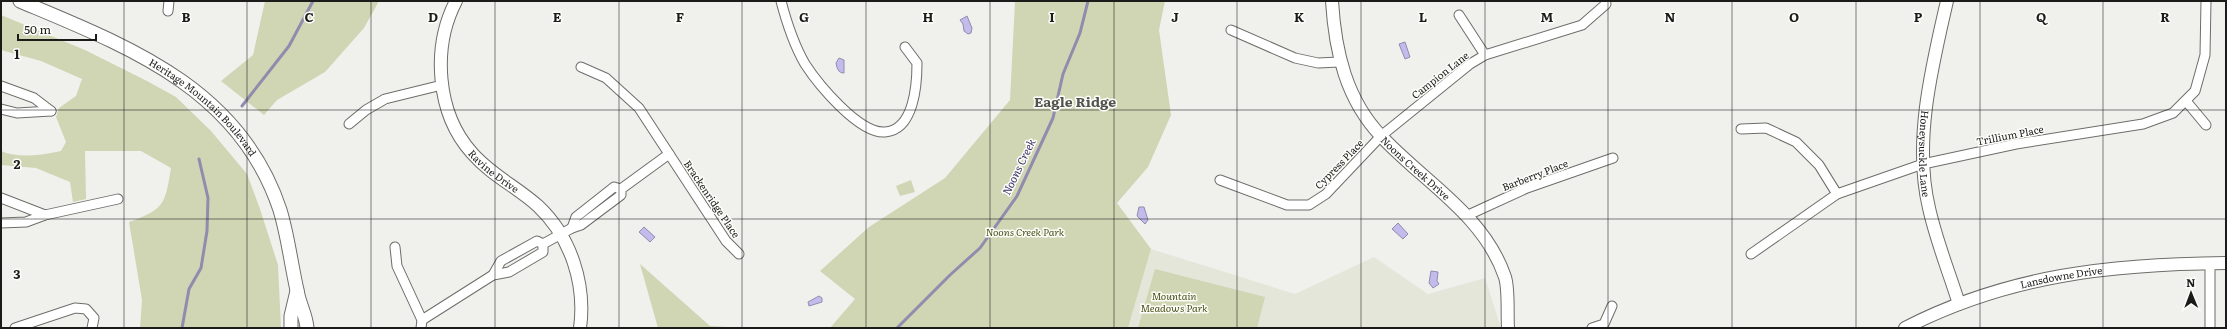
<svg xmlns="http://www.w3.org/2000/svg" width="2227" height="329" font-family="Literata,serif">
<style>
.built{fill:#e4e6da}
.green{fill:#d0d5b4}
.water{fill:#c3bbec;stroke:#918bad}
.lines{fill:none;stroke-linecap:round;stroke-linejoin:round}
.stream{stroke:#918bad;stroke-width:3}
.minor-casing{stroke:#6d6e6a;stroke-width:11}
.tertiary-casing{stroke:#6d6e6a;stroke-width:14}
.secondary-casing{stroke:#6d6e6a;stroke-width:15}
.minor{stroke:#fff;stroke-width:9}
.tertiary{stroke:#fff;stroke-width:12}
.secondary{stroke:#fff;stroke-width:13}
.grid{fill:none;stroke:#1b1b19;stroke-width:1;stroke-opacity:0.55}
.labels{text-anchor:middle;stroke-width:3;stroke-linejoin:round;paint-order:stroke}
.street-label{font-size:10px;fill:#1b1b19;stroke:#fdfefa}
.park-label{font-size:10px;font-style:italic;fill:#4b5117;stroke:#fdfefa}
.water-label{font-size:11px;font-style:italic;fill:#3d2e69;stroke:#fdfefa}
.district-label{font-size:14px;font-weight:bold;fill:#52534f;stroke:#fdfefa}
.grid-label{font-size:13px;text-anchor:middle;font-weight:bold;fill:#1b1b19;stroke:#fdfefa;stroke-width:3;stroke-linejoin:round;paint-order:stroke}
</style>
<rect width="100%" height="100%" fill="#f0f1ed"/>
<!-- built -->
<polygon class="built" points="1151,249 1295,294 1374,257 1428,294 1485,278 1501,328 1128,328"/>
<!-- green -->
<g class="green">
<polygon points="265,1 379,1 364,28 325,72 277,100 264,115 221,81 253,55"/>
<polygon points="1015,1 1165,1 1159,30 1171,115 1148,167 1117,203 1151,249 1128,328 830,328 855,299 820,271 869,227 945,178 1010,100"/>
<path d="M1,15l84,35 62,31 29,16 35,34 36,43 13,35 18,56 3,63h-141l2,-28 -13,-78c36,-13 36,-18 42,-54l-30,-17h-56l1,48 -13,3 -3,-20 -34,-14 -35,-3v-14c19,8 40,4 60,0l5,-9 -10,-25 3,-9 17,-12 6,-17 -41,-18 -40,-11z"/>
<polygon points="911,180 915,192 900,196 896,186"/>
<polygon points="640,264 710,326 745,328 658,328"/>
<polygon points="1155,269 1265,297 1257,328 1138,328"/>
</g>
<!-- water -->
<g class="water">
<polygon points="967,16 972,28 971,33 968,34 964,31 963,24 960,20"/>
<polygon points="1405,42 1410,57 1405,59 1399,44"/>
<path d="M839,58l5,2v13c-6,0 -7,-5 -8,-10z"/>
<polygon points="1139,207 1144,207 1148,220 1145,224 1137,216"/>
<polygon points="1398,223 1408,234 1403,239 1392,229"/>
<polygon points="644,227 655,237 650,242 639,232"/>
<polygon points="1431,271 1438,272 1437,281 1439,284 1433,288 1429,283"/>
<polygon points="819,296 822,298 822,302 809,306 808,302"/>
</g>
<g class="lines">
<!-- stream -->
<g class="stream">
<polyline points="242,106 289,46 313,1"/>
<polyline points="182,328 189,289 201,268 207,231 208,198 199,159"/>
<polyline points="897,328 950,275 980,248 1017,196 1053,118 1063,74 1080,33 1088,1"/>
</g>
<!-- minor casing -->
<g class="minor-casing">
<g id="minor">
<path d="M781,1c6,23 12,42 24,63 13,20 54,70 80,68 29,-2 32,-47 32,-69l-12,-16"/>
<polyline points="168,11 169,1"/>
<polyline points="1459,15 1485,55"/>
<polyline points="1231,30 1295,58 1318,63 1339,62"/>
<polyline points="581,67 606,78 639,108 726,241 739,254"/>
<polyline points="1,86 34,98 51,111"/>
<polyline points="2186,101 2206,125"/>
<polyline points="1,109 17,113 51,111"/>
<polyline points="349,124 366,110 385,99 442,85"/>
<polyline points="1741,129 1766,128 1796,142 1819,165 1837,194"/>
<polyline points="1220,180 1287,205 1309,205 1326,194 1381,136 1470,64 1485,55 1582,25 1606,4"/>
<polyline points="1,198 45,215"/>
<polyline points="1466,216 1527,188 1613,158"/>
<polyline points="1,223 26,222 45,215 118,199"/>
<polyline points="572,228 576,217 614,187 621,189"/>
<polyline points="543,244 572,228 581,225 621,195 621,189 669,154"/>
<polyline points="395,247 397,266 422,320 421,328"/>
<polyline points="1751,254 1837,194 1923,164 2016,144 2143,124 2173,113 2195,91 2205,55 2206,1"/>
<polyline points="2210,263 2210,328"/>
<polyline points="493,275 501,261 537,241 543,244"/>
<polyline points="422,320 493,275 509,272 543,252 543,244"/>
<polyline points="15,328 75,308 86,309 94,318 92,328"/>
<polyline points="1592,328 1604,324 1612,306"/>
</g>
</g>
<!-- tertiary casing -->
<g class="tertiary-casing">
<g id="tertiary">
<path id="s1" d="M456,1c-24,46 -20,112 16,152 19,22 45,34 66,53 33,31 48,78 42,122"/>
<path id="s2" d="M1332,1c3,50 14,99 50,136 42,45 102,78 123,140 4,13 2,36 3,51"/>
<path id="s3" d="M1947,1c-15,65 -34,141 -18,207 7,32 20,64 30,96"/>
<path id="s4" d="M1905,328c103,-53 207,-64 321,-65"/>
</g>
</g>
<!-- secondary casing -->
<g class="secondary-casing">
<g id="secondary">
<path id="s5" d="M20,1c107,45 220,87 260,209 8,26 11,54 17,80 2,14 9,24 10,38"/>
<polyline points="291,328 291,316 297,291"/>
</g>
</g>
<!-- minor -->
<use href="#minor" class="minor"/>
<!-- tertiary -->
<use href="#tertiary" class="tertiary"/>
<!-- secondary -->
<use href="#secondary" class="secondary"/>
</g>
<!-- grid -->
<path class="grid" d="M124,1v327M247,1v327M371,1v327M495,1v327M619,1v327M742,1v327M866,1v327M990,1v327M1114,1v327M1237,1v327M1361,1v327M1485,1v327M1608,1v327M1732,1v327M1856,1v327M1980,1v327M2103,1v327M1,110h2225M1,219h2225"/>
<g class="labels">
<!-- street labels -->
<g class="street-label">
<text transform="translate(1440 75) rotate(-38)" y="4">Campion Lane</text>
<text dy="4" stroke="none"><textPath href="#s5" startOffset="214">Heritage Mountain Boulevard</textPath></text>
<text transform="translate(2010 135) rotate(-11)" y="4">Trillium Place</text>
<text dy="4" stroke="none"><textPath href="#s3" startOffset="155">Honeysuckle Lane</textPath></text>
<text transform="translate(1339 164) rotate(-46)" y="4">Cypress Place</text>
<text dy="4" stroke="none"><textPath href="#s2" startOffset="194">Noons Creek Drive</textPath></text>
<text dy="4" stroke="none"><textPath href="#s1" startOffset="190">Ravine Drive</textPath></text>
<text transform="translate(1535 175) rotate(-21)" y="4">Barberry Place</text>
<text transform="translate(712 199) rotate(56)" y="4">Brackenridge Place</text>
<text dy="4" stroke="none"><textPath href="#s4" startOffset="165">Lansdowne Drive</textPath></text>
</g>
<!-- park labels -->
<g class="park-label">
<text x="1025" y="236">Noons Creek Park</text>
<text x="1174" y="300">Mountain<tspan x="1174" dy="12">Meadows Park</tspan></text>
</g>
<!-- water labels -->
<g class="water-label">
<text transform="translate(1019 167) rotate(-64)" y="4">Noons Creek</text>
</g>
<!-- district labels -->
<g class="district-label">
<text x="1075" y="107">Eagle Ridge</text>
</g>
</g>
<g class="grid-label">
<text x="186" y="22">B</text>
<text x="309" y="22">C</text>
<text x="433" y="22">D</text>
<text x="557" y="22">E</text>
<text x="680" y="22">F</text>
<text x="804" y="22">G</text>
<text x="928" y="22">H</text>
<text x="1052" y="22">I</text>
<text x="1175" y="22">J</text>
<text x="1299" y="22">K</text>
<text x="1423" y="22">L</text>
<text x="1547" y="22">M</text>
<text x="1670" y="22">N</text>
<text x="1794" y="22">O</text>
<text x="1918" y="22">P</text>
<text x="2041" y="22">Q</text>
<text x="2165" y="22">R</text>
<text x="17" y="59">1</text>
<text x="17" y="169">2</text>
<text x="17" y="279">3</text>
</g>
<!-- border -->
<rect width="2227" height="329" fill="none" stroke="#1b1b19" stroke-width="4"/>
<!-- north arrow -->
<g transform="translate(2191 293) rotate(359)" stroke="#fdfefa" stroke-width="3" paint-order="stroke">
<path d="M0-3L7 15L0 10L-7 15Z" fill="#1b1b19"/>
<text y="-6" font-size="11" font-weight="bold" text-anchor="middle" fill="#1b1b19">N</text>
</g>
<!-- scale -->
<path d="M18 34v6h78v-6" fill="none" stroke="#1b1b19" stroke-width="2"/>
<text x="24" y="34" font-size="12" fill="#1b1b19" stroke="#fdfefa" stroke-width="3" paint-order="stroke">50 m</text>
</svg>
